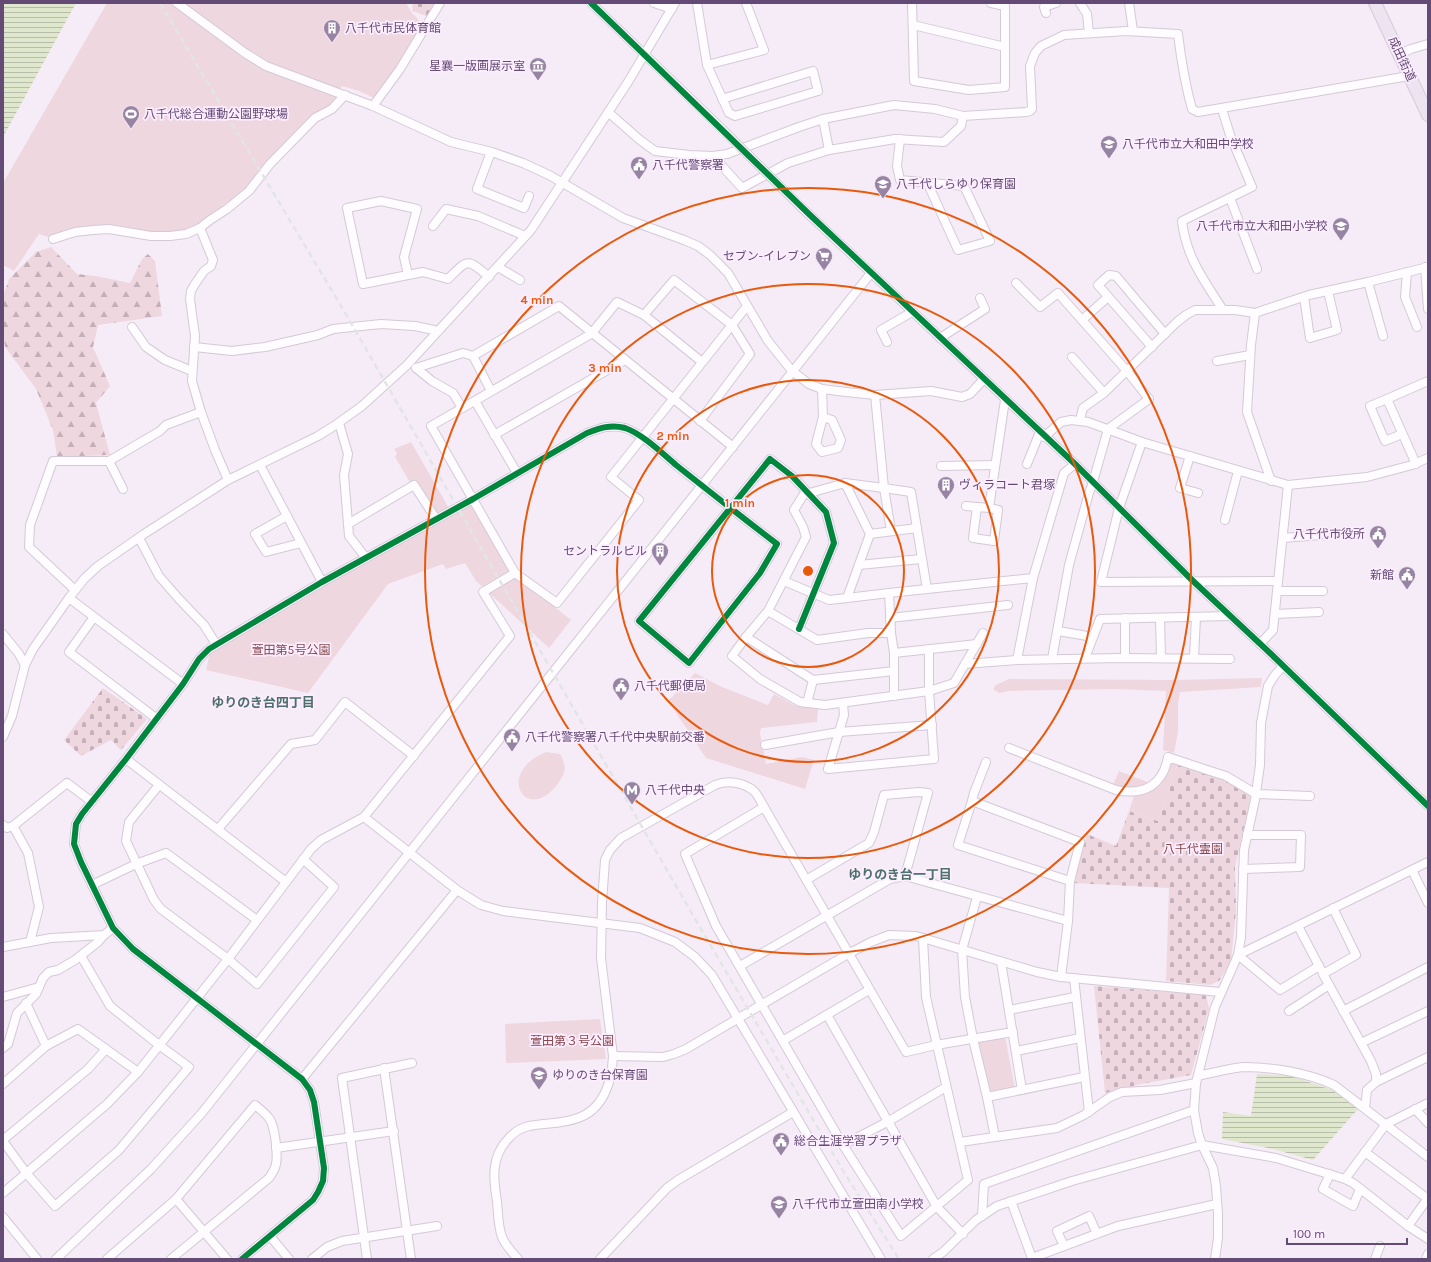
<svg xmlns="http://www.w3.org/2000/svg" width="1431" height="1262" font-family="Karla,'Noto Sans JP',sans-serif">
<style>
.forest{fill:url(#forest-firs)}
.cemetery{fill:url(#cemetery-stones)}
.green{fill:#efd7df}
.water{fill:url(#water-rules)}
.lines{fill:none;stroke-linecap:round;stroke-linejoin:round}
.minor-casing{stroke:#d3cad7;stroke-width:10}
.highway-casing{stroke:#d4cad8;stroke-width:14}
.minor{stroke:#fefcfe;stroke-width:8}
.highway{stroke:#ece5f1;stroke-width:12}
.rail{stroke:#e2e5e6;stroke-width:2.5;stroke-dasharray:6 4;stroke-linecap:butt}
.minor-bridge-casing{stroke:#d3cad7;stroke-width:10;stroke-linecap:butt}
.minor-bridge{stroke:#fefcfe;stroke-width:8}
.cycleway-casing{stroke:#fcedff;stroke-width:8}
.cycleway{stroke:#00873e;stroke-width:6}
.ring{fill:none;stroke:#e8590c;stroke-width:2}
.labels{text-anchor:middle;stroke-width:3.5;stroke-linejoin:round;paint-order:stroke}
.poi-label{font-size:12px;fill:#644b75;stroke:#fcedff;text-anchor:start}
.street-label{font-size:12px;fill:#644b75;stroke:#fcedff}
.park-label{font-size:12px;fill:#86494d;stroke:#fcedff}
.neighbourhood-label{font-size:13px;font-weight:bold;fill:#4d706c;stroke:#fcedff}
.centre{fill:#e8590c;stroke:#fcedff;stroke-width:2}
.ring-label{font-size:12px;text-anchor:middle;font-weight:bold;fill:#e8590c;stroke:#fcedff;stroke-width:3.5;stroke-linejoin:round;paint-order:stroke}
</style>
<defs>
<pattern id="forest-firs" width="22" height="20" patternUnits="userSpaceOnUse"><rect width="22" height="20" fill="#efd7df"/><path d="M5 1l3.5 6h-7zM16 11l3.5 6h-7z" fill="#c5b0b9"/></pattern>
<pattern id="cemetery-stones" width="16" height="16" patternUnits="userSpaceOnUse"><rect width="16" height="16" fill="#efd7df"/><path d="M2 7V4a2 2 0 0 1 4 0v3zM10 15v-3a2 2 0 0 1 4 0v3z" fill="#c5b0b9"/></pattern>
<pattern id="water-rules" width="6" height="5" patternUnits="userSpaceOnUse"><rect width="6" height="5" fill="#dfe7cd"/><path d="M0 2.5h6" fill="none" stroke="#b8bdab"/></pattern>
</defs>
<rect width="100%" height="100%" fill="#f6ecf7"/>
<!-- forest -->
<polygon class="forest" points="51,247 77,274 96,276 130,283 142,259 148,254 155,261 162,316 98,325 93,347 110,386 96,403 110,455 57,457 53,430 36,389 5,347 3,332 3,296 9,279 36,252"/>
<!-- cemetery -->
<g class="cemetery">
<polygon points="413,3 435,3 430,15 426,16 413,11 412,7"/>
<polygon points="103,688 147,719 121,750 111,740 81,756 64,740"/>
<polygon points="1178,762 1226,780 1251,796 1235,867 1236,910 1231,962 1219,981 1210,985 1166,981 1169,888 1074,883 1087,834 1116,846 1129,811 1158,821"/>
<polygon points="1094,986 1206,995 1209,1009 1191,1075 1141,1084 1105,1093"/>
</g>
<!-- green -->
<g class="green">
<polygon points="107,3 406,3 412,13 424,26 394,72 374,98 359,91 342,86 330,106 314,114 278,151 246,188 196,226 184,231 152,232 123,226 97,225 68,229 48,237 39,234 14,271 3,265 3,183"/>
<polygon points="411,442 450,510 437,518 411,484 395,457 397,453 394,449"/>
<polygon points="472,502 507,569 571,620 549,648 476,581 465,563 446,569 443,564 388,584 308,693 206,670 210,653 452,511"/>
<polygon points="695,673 722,687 768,705 774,694 794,705 818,709 817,722 761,728 760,733 766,764 802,757 814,760 805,789 706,758 668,701"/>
<polygon points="1262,678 1261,687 1180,692 1178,703 1178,732 1174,753 1163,750 1166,691 1114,689 1009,691 999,693 993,689 996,685 1009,679 1176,680"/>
<path d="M546,752l14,2c6,11 7,17 -1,28 -31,45 -66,-8 -13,-30z"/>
<path d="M1171,762h7l-20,59 -29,-10 5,-15c20,-2 34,-14 37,-34z"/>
<path d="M1119,771l31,12c-11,6 -24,4 -37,2z"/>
<polygon points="600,1019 606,1059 506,1063 505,1024"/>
<polygon points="1005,1036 1015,1088 992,1093 989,1091 977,1044 979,1040"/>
</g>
<!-- water -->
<g class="water">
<polygon points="3,3 76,3 3,137"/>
<polygon points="1257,1074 1292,1076 1303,1080 1332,1090 1358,1109 1313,1160 1273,1149 1222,1139 1223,1112 1251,1116"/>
</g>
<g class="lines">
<!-- minor casing -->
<g class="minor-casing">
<g id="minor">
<polyline points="177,3 245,53 266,66 373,106 451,142 492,152 523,163 549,175 623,218 684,240 698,246 710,255 728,273 768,341 792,371 809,384 822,389 846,392 875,395 931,391 962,397 970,394 984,379"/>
<polyline points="591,3 722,129"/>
<polyline points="654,3 672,9"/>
<polyline points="697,3 707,65 729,113 735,116 818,91 813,71 722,99"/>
<polyline points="912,3 914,81 969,90 1005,87 1005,6 991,3"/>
<polyline points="1080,3 1087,14 1089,33"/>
<polyline points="1129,3 1133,31"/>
<polyline points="1046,13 1044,7 1056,3"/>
<polyline points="913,25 1005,47"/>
<polyline points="1400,54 1411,49 1428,44"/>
<polyline points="707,65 764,50 746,3"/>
<polyline points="373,106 400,69 440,3"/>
<path d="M1222,109l8,26 22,52 -70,34c4,36 22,59 41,89"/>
<path d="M608,112l32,28 15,11 34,4 24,1 14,-2 72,-27 24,-8 71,-14 41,4 28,7 63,-4 4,-1 2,-2 -2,-43 5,-13 6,-7 23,-11 62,-4 52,3c3,25 7,50 14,75l6,3 211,-36"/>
<polyline points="823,119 829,150"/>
<polyline points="900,139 897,166 900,180 964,186 990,241 958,250 927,182"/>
<polyline points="491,152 477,189 524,208 529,196"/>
<polyline points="713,156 742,188 788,163 829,150 895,139 944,142 961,126 963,116"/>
<polyline points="1230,198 1257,269"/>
<polyline points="801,207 1075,464 1193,581 1270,653 1428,806"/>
<polyline points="433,226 446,209 478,216 525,236"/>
<polyline points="200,228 213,260 211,266 204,271 195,284 191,291 190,299 195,336 192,381 201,412 215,450 228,480"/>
<polyline points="53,239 75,232 93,230 109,229 151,236 170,236 186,234 200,228 210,220 227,209 249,191 270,164 315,118 332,109 345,95"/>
<polyline points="498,267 520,280"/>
<polyline points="1425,267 1428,309"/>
<polyline points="1407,272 1405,297 1417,327"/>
<path d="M408,275l-4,-18 13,-48 -36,-8 -34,7 16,76 60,-12 25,7c20,-20 19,-21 41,-2"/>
<polyline points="1368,282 1383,336"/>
<polyline points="1016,283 1040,307 1058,293 1127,371 1149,399 1108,429 1093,482 1089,493 1069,565 1052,659"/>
<polyline points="1304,297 1310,338 1337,330 1328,291"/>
<polyline points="1255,313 1251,345 1247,412 1271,481"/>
<polyline points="644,315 674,280 732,325 750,354 700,421"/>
<polyline points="1082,320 1108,297"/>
<polyline points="132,327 146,347 165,360 192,371"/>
<polyline points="940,338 985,309 980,298"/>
<polyline points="887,342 881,330 912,312"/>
<polyline points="194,347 232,351 265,347 318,335 333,329 381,324 415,326 438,331"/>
<polyline points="1152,347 1098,285 1109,275 1116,276 1165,334"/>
<polyline points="473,356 491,391"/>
<polyline points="1072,357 1104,393"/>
<polyline points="1217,361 1250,355"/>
<polyline points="702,362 644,315 617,302 591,334 431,426 515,573 557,603 639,500 611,477 747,306"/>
<polyline points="416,368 463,353 473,356 559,306 733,447"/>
<polyline points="416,368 432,381 453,393 462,408"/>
<polyline points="822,389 823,417 816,444 822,452 838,448 841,440 832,420 823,417"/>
<polyline points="875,395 884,488 911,492 927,589"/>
<polyline points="1387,399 1370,406 1385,441 1402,434"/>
<polyline points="475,401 517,473"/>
<polyline points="1080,420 1083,408 1104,393 1177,322 1186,315 1195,310 1235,310 1255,313 1309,295 1368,282 1428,267"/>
<polyline points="339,423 348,454 344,475 349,536 366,558"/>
<polyline points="494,435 625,360"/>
<polyline points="1044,437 1061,422 1071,420 1088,422 1142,442 1288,485 1367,477 1412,465 1428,458"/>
<polyline points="1142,442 1119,508 1101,582 1278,581"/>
<polyline points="1190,456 1180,488 1198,493"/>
<polyline points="109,461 123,489"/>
<polyline points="1027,464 1040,432"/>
<polyline points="1075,464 1064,473 1033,578 1017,660 1119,658 1230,659"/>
<polyline points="1416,464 1387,399 1428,381"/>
<polyline points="260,465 322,582"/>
<polyline points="941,466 995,465"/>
<polyline points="845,483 870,534 847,598 889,593"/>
<polyline points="806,491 794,510 803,527 806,537 768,611 746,637 732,656 760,679 800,702 825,705 929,691 954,683 983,633"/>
<polyline points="809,494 813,492 845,483 884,488 891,531"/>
<polyline points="966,506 989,508 977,507 973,538 994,541 998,510 989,508 1005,400"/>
<polyline points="287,516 255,534 266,552 301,543"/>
<polyline points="1225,520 1238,471"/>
<polyline points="348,524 414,485 436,519"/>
<polyline points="870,534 917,528"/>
<polyline points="139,538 159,576 179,599 204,625 216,644"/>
<polyline points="1283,538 1320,535"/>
<polyline points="859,565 921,559"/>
<polyline points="784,581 829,600 847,598"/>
<polyline points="75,590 29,547 30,525 53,461 109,461 160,431 166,425 201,412"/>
<polyline points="1277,591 1323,591"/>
<polyline points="69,598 183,684"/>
<polyline points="768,611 817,640 868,633 891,633 889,593 1033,578"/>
<polyline points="1275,614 1319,612"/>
<polyline points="94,617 69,652 157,719"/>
<polyline points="890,618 1008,605"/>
<polyline points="1160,618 1161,658"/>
<polyline points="1058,631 1093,637"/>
<polyline points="891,633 894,653 894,696"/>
<polyline points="3,634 19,654 25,665 12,716 3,737"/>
<polyline points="746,637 813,680 894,671"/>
<polyline points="1260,644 1273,630 1288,485"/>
<polyline points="894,653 977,644"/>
<polyline points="1085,658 1100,619 1230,616"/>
<polyline points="1125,658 1125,618"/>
<polyline points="1194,658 1196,617"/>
<polyline points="965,664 1017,660"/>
<polyline points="25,665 33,649 69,598 84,579 98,566 144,534 228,480 318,436 334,426 362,406 407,365 531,230 628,82 675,3"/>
<polyline points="807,703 813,680"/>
<polyline points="843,703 844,715 828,769 934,759 929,691 929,649"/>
<polyline points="765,745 839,732 932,725"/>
<path d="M1009,748l107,42c28,6 47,-5 52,-33l36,12 22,7 30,18 54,2"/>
<polyline points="126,759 286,882"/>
<polyline points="159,785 129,822 126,841 154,900 161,909 228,959 257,984 334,887 303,859"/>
<polyline points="972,801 974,793 986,762"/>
<polyline points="764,807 685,854 716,926 843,1145 901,1236 968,1180 926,997 923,938"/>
<polyline points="364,817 457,890 481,905 503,911 640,928 675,942 695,957 712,975 881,1259"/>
<polyline points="3,825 7,828 13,826 67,783 91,801"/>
<polyline points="13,826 28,853 39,907 30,942"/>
<polyline points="218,829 291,744 315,740 345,702 414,756"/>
<polyline points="1243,869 1300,867 1301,835 1247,835"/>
<polyline points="1412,870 1428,903"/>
<polyline points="806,880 869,843 874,832 884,795 919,792 928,793 905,876"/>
<polyline points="92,885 136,864 166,853 257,920"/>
<polyline points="977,897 962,950 965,997 973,1039 987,1097 1084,1077"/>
<polyline points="1333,908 1356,955 1323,974 1371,1061 1376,1074 1376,1082 1367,1090 1365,1108"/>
<polyline points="1298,926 1321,970"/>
<polyline points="3,947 51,938 104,935 113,928"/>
<polyline points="1001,962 1022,1090"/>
<polyline points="740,966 890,879 905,876 1068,921"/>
<polyline points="1319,966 1280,990 1238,955 1428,862"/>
<polyline points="1061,977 1068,921 1070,881 1080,842 972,801 958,845 1070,881"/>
<polyline points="1074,978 1089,1112"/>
<polyline points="3,997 39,987"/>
<polyline points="26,1003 46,1046"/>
<polyline points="1009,1010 1075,997"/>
<polyline points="1289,1011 1329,985"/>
<polyline points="1343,1011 1428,967"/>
<polyline points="827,1015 937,1207 963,1234"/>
<polyline points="784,1040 869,990"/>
<polyline points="1361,1043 1428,1011"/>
<polyline points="3,1048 8,1044 17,1013 36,994 43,978 49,972 58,970 75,960 98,942 104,935"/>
<polyline points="1016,1051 1080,1038"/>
<polyline points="613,1056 663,1057 674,1054 686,1049 848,954 871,942 889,935 916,936 1037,972 1061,977 1220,992"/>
<polyline points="384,1068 411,1259"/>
<path d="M1198,1076c14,-3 32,-8 46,-9 29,0 64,6 90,18l94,72"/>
<polyline points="302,1079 457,890"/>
<polyline points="1376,1082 1428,1057"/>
<polyline points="3,1084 46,1046 78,1029 138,1072"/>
<polyline points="987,1097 995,1137"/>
<polyline points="1415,1109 1428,1123"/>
<polyline points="3,1140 88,1069 106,1049"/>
<polyline points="3,1141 27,1174 55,1206 119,1150 189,1067 159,1045 110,1006 81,956"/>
<polyline points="960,1142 1057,1128 1084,1115 1110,1097 1122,1092 1160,1090 1196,1083"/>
<polyline points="843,1145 889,1121 946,1087"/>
<polyline points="276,1148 394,1131"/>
<polyline points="1365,1152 1428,1199"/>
<polyline points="1330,1174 1323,1189 1353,1206 1360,1189"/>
<polyline points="1345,1179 1386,1124 1428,1103"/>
<polyline points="3,1193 107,1104 138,1072 228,959 311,849 321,840 364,817 510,636 483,592 515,573"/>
<polyline points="176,1199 227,1259"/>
<polyline points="1011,1201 1032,1258 1118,1226 1217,1204"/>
<polyline points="982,1216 984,1184 1194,1110"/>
<polyline points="3,1217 37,1259"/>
<polyline points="1408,1226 1428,1198"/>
<polyline points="270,1236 289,1259"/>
<polyline points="1064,1246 1057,1231 1089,1216 1097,1234"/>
<polyline points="56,1259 151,1169 201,1114 871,273"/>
<path d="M107,1259l69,-60 79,-94c5,4 10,8 14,13 6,8 9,36 7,46 -1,5 -4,10 -7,14l-98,81"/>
<path d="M242,1259l71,-59 5,-8 5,-11 1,-13 -10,-66 -4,-12 -8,-11 -169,-130 -20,-21 -32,-66 -7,-18 2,-20 6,-10 44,-55 57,-75 16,-25 10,-10 113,-67 151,-83 114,-66c13,-5 24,-9 38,-5 16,5 38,26 51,37 34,27 67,53 101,79l-17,29 -71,90 -50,-42 131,-162 22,17 34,36 8,31 -35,86"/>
<polyline points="312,1259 327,1247 342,1241 437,1226"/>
<polyline points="367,1259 342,1078 412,1063"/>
<path d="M518,1259c-5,-6 -13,-14 -16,-22 -4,-11 -4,-25 -5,-36 -4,-23 -6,-45 12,-63 5,-6 12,-10 20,-12 16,-3 33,-2 49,-8 26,-9 34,-37 35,-62l-12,-98 1,-55 3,-43 5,-10 11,-12 94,-53c13,-5 28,-3 39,6 4,4 7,11 10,16l142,245 30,-7 77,-13"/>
<polyline points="600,1259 667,1188 678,1180 793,1112"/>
<polyline points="933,1259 943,1252 976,1220 997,1206 1072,1181 1202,1145 1276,1158 1345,1179 1353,1183 1408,1226 1428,1239"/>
<polyline points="1215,1259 1218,1238 1218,1214 1216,1186 1213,1168 1202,1145 1198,1133 1194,1110 1196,1083 1215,1007 1238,955 1241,937 1244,850 1255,800 1260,765 1261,723 1268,686 1275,675 1283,666"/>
<polyline points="1375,1259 1380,1246"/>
<polyline points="1426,1259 1428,1254"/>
</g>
</g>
<!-- highway casing -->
<g class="highway-casing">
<polyline id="highway" points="1375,3 1428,115"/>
</g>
<!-- minor -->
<use href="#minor" class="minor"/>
<!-- highway -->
<use href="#highway" class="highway"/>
<!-- rail -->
<polyline class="rail" points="160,3 347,316 694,917 842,1169 899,1259"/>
<!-- minor-bridge casing -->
<g class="minor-bridge-casing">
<polyline id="minor-bridge" points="722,129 801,207"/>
</g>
<!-- minor-bridge -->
<use href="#minor-bridge" class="minor-bridge"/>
<!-- cycleway casing -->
<g class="cycleway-casing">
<g id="cycleway">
<polyline points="591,3 810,215 1075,464 1193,581 1270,653 1428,806"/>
<path d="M242,1259l71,-59 5,-8 5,-11 1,-13 -10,-66 -4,-12 -8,-11 -169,-130 -20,-21 -32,-66 -7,-18 2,-20 6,-10 44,-55 57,-75 16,-25 10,-10 113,-67 151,-83 114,-66c13,-5 24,-9 38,-5 16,5 38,26 51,37 34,27 67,53 101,79l-17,29 -71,90 -50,-42 131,-162 22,17 34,36 8,31 -35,86"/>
</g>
</g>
<!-- cycleway -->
<use href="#cycleway" class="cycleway"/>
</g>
<!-- distance rings -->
<g class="ring">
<circle cx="808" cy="571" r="96"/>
<circle cx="808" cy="571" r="191"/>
<circle cx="808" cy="571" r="287"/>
<circle cx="808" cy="571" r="383"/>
</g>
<!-- icons -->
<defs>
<g id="building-pin" transform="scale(0.9)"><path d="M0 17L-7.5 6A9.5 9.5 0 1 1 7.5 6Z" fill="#9783a2" stroke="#fcedff"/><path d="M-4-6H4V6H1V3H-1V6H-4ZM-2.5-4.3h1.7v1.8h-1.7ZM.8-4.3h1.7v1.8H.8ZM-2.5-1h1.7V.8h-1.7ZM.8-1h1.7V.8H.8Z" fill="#fff"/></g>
<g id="museum-pin" transform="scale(0.9)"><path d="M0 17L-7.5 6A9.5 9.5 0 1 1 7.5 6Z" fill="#9783a2" stroke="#fcedff"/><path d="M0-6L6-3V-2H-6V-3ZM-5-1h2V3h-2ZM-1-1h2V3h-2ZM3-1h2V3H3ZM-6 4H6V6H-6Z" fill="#fff"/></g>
<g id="stadium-pin" transform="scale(0.9)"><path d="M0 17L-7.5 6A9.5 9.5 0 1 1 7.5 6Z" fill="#9783a2" stroke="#fcedff"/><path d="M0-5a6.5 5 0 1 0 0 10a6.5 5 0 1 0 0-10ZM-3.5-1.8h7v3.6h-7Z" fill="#fff"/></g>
<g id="school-pin" transform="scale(0.9)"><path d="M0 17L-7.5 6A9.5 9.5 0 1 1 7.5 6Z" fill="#9783a2" stroke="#fcedff"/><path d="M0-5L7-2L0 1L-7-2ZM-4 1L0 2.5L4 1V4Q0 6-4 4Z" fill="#fff"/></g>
<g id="civic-pin" transform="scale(0.9)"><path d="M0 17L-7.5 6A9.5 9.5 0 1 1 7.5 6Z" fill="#9783a2" stroke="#fcedff"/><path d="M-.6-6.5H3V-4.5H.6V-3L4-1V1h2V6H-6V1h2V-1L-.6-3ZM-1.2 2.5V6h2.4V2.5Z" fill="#fff"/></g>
<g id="supermarket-pin" transform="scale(0.9)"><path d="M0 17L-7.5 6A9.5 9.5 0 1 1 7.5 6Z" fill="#9783a2" stroke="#fcedff"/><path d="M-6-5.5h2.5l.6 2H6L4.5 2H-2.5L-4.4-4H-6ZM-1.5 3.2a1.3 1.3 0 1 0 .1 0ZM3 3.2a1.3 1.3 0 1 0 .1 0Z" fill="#fff"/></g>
<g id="metro-pin" transform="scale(0.9)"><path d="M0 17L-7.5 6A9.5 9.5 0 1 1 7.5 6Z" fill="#9783a2" stroke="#fcedff"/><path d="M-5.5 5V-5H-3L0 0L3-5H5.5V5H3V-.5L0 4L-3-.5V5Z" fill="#fff"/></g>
</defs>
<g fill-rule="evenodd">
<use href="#building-pin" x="332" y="28"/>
<use href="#museum-pin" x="538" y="66"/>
<use href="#stadium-pin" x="131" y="114"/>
<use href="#school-pin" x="1109" y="144"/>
<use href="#civic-pin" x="639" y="165"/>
<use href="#school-pin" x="883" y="184"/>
<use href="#school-pin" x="1341" y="226"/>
<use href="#supermarket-pin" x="824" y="256"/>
<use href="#building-pin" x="946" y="485"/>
<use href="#civic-pin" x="1378" y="534"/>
<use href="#building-pin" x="660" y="551"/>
<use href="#civic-pin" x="1407" y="575"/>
<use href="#civic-pin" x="621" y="686"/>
<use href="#civic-pin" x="512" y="737"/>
<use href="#metro-pin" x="632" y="790"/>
<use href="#school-pin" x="539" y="1075"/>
<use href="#civic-pin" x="781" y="1141"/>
<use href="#school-pin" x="779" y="1204"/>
</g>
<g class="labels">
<!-- poi labels -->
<g class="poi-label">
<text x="345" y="32">八千代市民体育館</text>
<text x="525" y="70" text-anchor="end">星襄一版画展示室</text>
<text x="144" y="118">八千代総合運動公園野球場</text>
<text x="1122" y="148">八千代市立大和田中学校</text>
<text x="652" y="169">八千代警察署</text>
<text x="896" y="188">八千代しらゆり保育園</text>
<text x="1328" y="230" text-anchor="end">八千代市立大和田小学校</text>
<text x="811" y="260" text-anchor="end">セブン-イレブン</text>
<text x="959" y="489">ヴィラコート君塚</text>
<text x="1365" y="538" text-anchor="end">八千代市役所</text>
<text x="647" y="555" text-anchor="end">セントラルビル</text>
<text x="1394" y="579" text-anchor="end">新館</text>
<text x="634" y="690">八千代郵便局</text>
<text x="525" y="741">八千代警察署八千代中央駅前交番</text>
<text x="645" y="794">八千代中央</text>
<text x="552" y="1079">ゆりのき台保育園</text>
<text x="794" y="1145">総合生涯学習プラザ</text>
<text x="792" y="1208">八千代市立萱田南小学校</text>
</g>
<!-- street labels -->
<g class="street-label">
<text transform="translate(1402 59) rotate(65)" y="4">成田街道</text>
</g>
<!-- park labels -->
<g class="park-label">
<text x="291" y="654">萱田第5号公園</text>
<text x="1193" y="853">八千代霊園</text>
<text x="572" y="1045">萱田第３号公園</text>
</g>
<!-- neighbourhood labels -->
<g class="neighbourhood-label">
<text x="263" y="707">ゆりのき台四丁目</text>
<text x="900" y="879">ゆりのき台一丁目</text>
</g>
</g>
<circle cx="808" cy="571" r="6" class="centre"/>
<g class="ring-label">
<text x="537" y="304">4 min</text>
<text x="605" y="372">3 min</text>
<text x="673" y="440">2 min</text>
<text x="740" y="507">1 min</text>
</g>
<!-- border -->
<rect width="1431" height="1262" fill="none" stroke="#644b75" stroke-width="8"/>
<!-- scale -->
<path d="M1287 1238v6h120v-6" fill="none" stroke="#644b75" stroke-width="2"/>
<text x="1293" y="1238" font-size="12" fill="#644b75" stroke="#fcedff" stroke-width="3" paint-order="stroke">100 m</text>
</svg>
